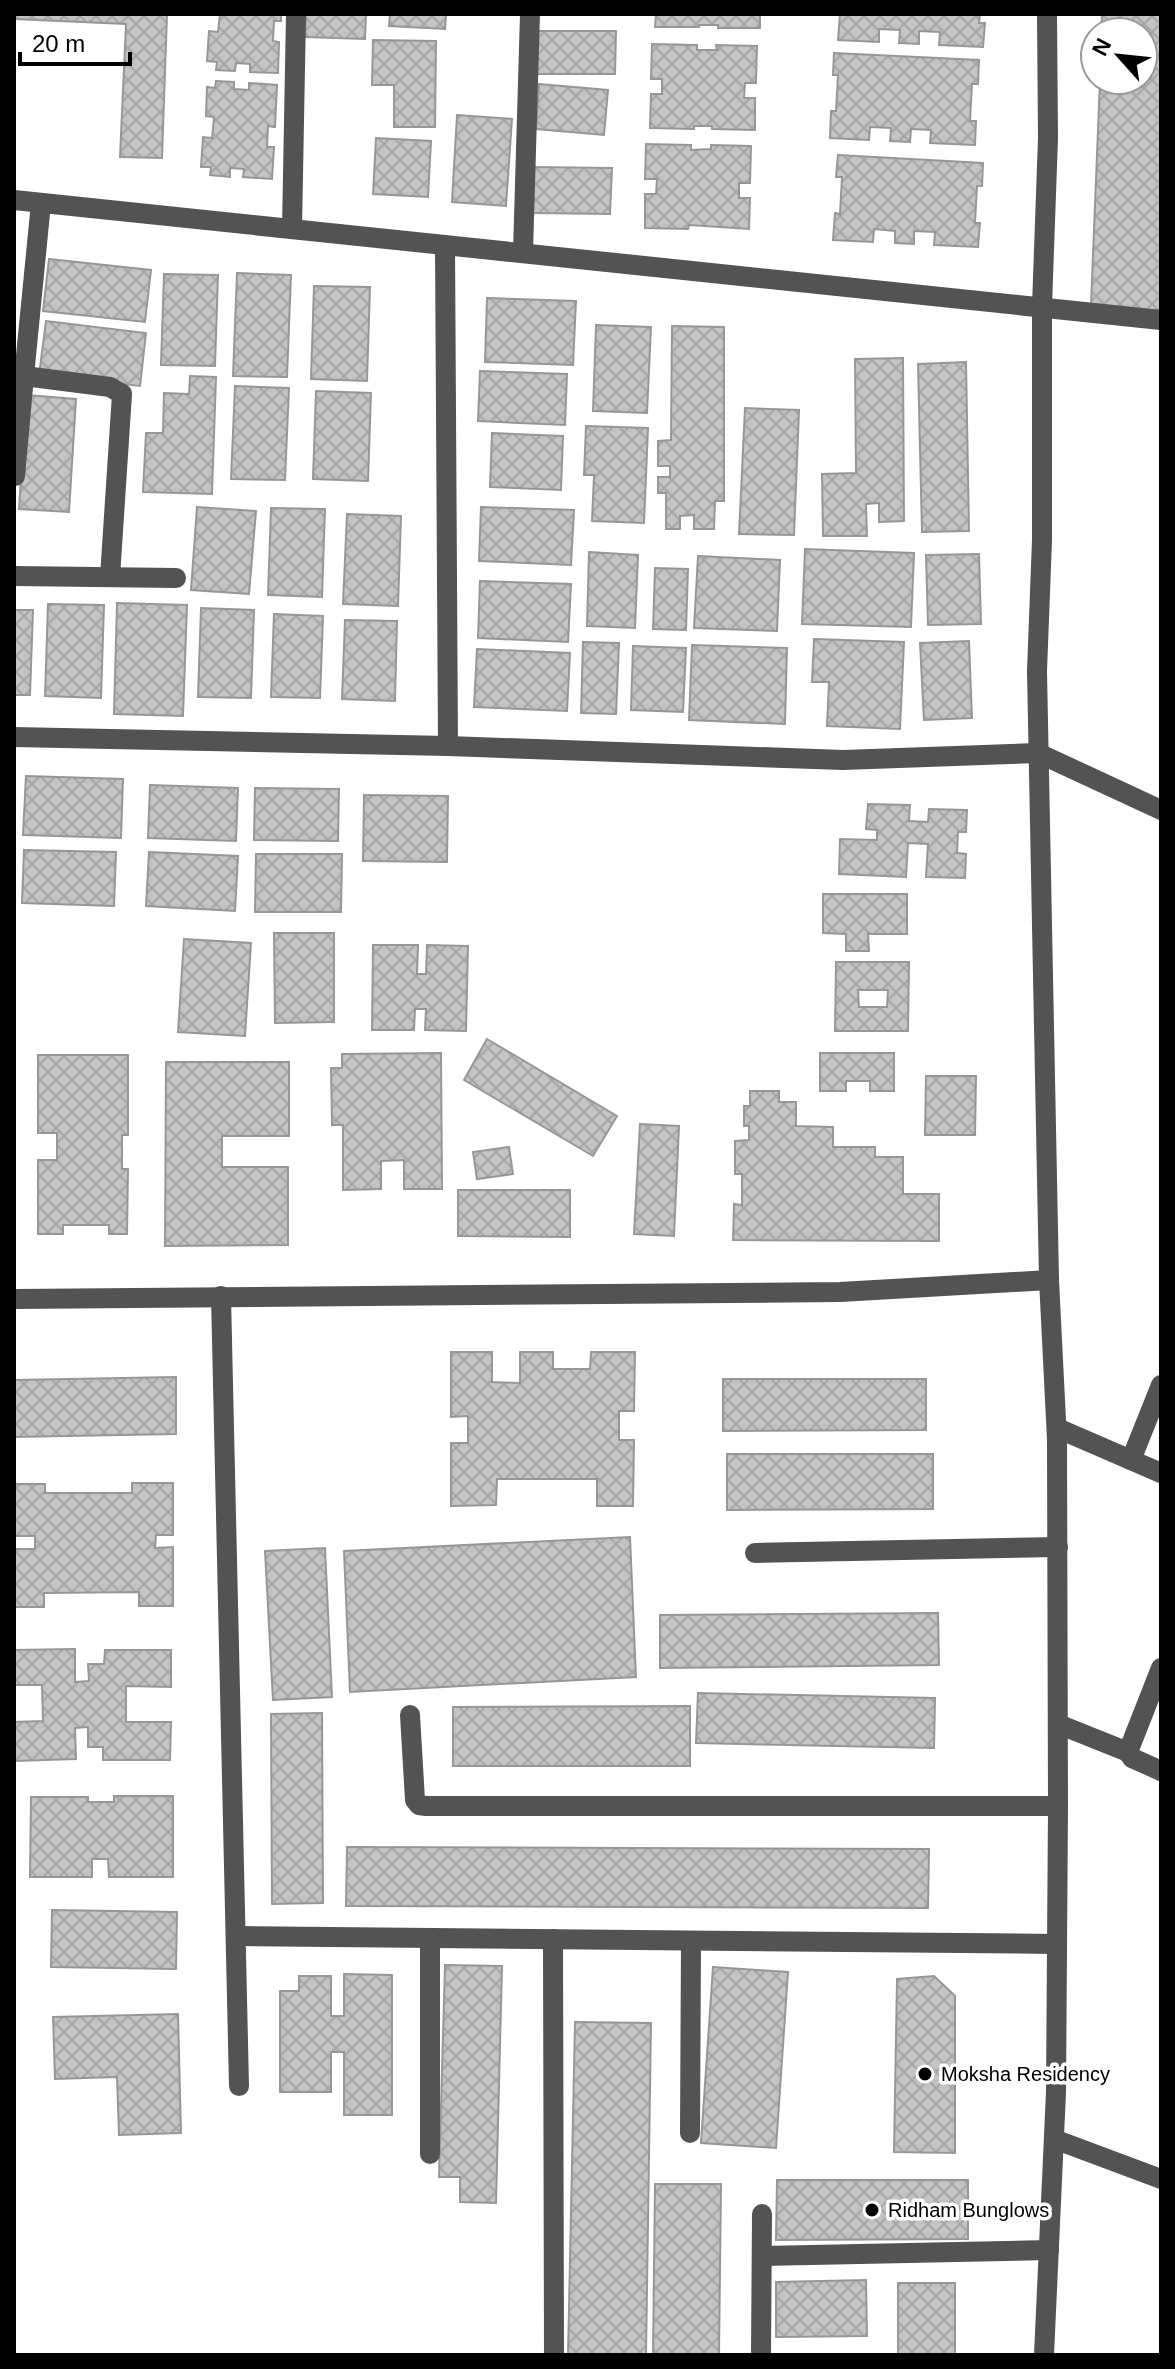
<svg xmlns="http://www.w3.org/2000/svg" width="1175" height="2369" font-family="Arial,sans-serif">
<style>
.building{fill:url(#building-cross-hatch);stroke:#979797;stroke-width:2;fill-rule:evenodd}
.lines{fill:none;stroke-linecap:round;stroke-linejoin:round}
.minor{stroke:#535353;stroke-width:20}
.poi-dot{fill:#000;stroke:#fff;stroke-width:3}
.labels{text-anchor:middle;stroke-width:7;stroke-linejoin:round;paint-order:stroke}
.poi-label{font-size:20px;fill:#000;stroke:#fff;text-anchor:start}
</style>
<defs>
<pattern id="building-cross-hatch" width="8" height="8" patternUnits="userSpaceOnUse" patternTransform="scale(2)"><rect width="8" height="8" fill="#c3c3c3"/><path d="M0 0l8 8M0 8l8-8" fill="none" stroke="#a6a6a6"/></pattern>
</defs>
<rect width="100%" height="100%" fill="#fff"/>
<!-- building -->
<g class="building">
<polygon points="14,14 167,14 162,158 120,157 126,24 14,19"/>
<polygon points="220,14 281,14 281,21 274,21 273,41 279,42 278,73 250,72 250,64 236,63 235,71 216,70 217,62 207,61 209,31 218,32"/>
<polygon points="306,14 366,14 365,39 305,37"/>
<polygon points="390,14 446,14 445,29 389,26"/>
<polygon points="656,14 760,14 760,28 718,28 718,25 699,25 699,27 655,27"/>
<polygon points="840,14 980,14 979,23 985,23 983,47 939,45 940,32 919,31 919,44 899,43 900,30 879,29 879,42 838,40"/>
<polygon points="1102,14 1161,14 1161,311 1091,305 1100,80 1143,80 1143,32 1101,32"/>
<polygon points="533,31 616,31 615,74 532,74"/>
<polygon points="373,40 436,41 435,127 394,127 394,85 372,85"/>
<polygon points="652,44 697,45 697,50 717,50 716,45 757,46 756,83 745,83 744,98 755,98 755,130 712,129 712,126 694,126 694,129 650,128 651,94 662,94 662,79 651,79"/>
<polygon points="834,53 979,60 978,84 972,84 970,121 976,121 975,145 930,143 931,130 911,129 910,142 890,141 891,128 870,127 869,140 830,138 831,111 836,111 838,75 833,75"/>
<polygon points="216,81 234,82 234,89 249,90 249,83 277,85 275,127 268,126 267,147 274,147 272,179 243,177 244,169 230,168 230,177 210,175 211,167 201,167 203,137 212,138 214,117 206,116 207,87 215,88"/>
<polygon points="539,84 608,90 604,135 536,129"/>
<polygon points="457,115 512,119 506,206 452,202"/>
<polygon points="376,138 431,141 428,197 373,194"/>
<polygon points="646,144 691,145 691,150 711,149 711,145 751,146 750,183 739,183 739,198 750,198 749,229 689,225 688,229 645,228 645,194 656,194 657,179 645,179"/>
<polygon points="838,155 983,163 982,186 977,186 975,223 980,223 978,247 934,245 935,232 914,231 914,244 895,243 895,231 874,229 873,242 833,240 835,213 840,214 842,177 836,177"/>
<polygon points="533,167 612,168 610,214 532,213"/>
<polygon points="49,259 151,270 145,322 43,311"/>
<polygon points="237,273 291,275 287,377 233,376"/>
<polygon points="164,274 218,275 215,366 161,365"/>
<polygon points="314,286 370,287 367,381 311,379"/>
<polygon points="487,298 576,301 573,365 485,362"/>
<polygon points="46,321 146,333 140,386 39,375"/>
<polygon points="596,325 651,327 647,413 593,411"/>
<polygon points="672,326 724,327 724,501 715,501 714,529 694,529 694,515 680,516 680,529 666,529 666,493 658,493 658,477 670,477 670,466 658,466 658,441 671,440"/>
<polygon points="903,358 904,521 879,522 879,503 866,504 867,536 823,536 822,474 856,473 855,359"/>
<polygon points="966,362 969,531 922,532 918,364"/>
<polygon points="480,371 567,374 565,425 478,421"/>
<polygon points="190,376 216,377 212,494 143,492 146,433 163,433 164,393 189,394"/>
<polygon points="235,386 289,388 285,480 231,479"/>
<polygon points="316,391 371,393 368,481 313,479"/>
<polygon points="26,395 76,399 69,512 19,509"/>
<polygon points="745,408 799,410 794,535 739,534"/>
<polygon points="586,426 648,428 644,523 592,521 594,475 584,475"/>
<polygon points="492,433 563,436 561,490 490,487"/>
<polygon points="197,507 256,511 249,594 191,590"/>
<polygon points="481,507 574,510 571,565 479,561"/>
<polygon points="271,508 325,509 322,597 268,595"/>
<polygon points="347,514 401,516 398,606 343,604"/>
<polygon points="805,549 914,553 911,627 802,624"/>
<polygon points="589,552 638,555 635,628 587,626"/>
<polygon points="979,554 981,624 928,625 926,555"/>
<polygon points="698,556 780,560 777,631 694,628"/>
<polygon points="655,568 688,569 686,630 653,629"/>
<polygon points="480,581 571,584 568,642 478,638"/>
<polygon points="117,603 187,605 183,716 114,714"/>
<polygon points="48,604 104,605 101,698 45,696"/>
<polygon points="201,608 254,610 251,698 198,697"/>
<polygon points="14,610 33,610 30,695 14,695"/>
<polygon points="274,614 323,616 320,698 271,697"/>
<polygon points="345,620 397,621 395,701 342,699"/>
<polygon points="814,639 904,642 900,729 827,726 829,682 812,682"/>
<polygon points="969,641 972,718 924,720 920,643"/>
<polygon points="583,642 619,643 616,714 581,713"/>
<polygon points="692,645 787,648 785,724 689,720"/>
<polygon points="633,646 686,648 683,712 631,710"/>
<polygon points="477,649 570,653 567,711 474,707"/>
<polygon points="26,776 123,779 121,838 23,835"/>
<polygon points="150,785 238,788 236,841 148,838"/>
<polygon points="255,788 339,789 338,841 254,840"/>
<polygon points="364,795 448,796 447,862 363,861"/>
<polygon points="868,804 910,805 909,821 928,822 929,809 967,810 966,832 958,832 957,853 966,854 965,878 926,877 928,844 908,843 906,877 839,874 840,839 877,840 877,830 866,829"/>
<polygon points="24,850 116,852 114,906 22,903"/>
<polygon points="149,852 238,856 235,911 146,906"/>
<polygon points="256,854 342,854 341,912 255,912"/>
<polygon points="823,894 907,894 907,934 868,934 869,951 846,951 846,934 823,933"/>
<polygon points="274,933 334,933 334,1022 275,1023"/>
<polygon points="184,939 251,943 245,1036 178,1032"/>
<polygon points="373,945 418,945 417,974 426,974 427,945 468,946 466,1031 425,1030 426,1009 415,1009 414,1030 372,1030"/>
<path d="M836,962h73l-1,69h-73zM858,990h30l-1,17h-28z"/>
<polygon points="487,1039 617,1116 593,1156 464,1080"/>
<polygon points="441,1053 442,1189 404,1189 404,1160 381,1161 381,1189 343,1190 343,1125 332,1125 331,1068 342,1068 342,1054"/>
<polygon points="820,1053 894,1053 894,1091 870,1091 870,1081 846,1081 846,1091 820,1091"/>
<polygon points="38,1055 128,1055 128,1135 122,1135 122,1169 128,1169 127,1234 109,1234 109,1225 63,1225 63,1234 38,1234 38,1160 57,1160 57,1133 38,1133"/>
<polygon points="166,1062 289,1062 289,1136 222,1136 222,1167 288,1167 288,1245 165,1246"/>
<polygon points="926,1076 976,1076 975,1135 925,1135"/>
<polygon points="750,1091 779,1091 779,1102 796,1102 796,1126 833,1127 833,1147 875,1147 875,1157 903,1157 903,1194 939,1194 939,1241 733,1240 734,1204 742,1205 742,1174 735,1174 735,1141 749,1140 749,1126 744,1126 744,1106 750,1106"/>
<polygon points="640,1124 679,1126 674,1236 634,1234"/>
<polygon points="509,1147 513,1174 477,1179 473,1152"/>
<polygon points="458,1190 570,1190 570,1237 458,1236"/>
<polygon points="451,1352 492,1352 492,1382 520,1383 520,1352 553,1352 553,1369 590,1369 591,1352 635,1352 634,1411 619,1411 619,1440 634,1440 633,1506 597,1506 597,1479 497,1479 496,1505 451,1506 451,1443 468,1443 468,1416 451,1417"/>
<polygon points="176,1377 176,1434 14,1437 14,1380"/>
<polygon points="723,1379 926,1379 926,1430 723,1431"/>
<polygon points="727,1454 933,1454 933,1509 727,1510"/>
<polygon points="132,1483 173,1483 173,1535 156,1535 155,1548 173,1547 173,1606 139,1606 139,1592 44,1593 44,1607 14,1607 14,1549 35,1549 35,1536 14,1536 14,1484 45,1484 45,1493 132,1493"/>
<polygon points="630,1537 636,1677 350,1692 344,1551"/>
<polygon points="325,1548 332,1697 273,1700 265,1551"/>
<polygon points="938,1613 939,1665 660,1668 660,1615"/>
<polygon points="75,1649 75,1682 89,1681 88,1664 104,1664 105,1650 171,1650 171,1687 126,1686 126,1722 171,1722 170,1760 103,1760 103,1747 88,1747 88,1727 75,1728 76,1759 14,1761 14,1722 43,1721 42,1685 14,1685 14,1650"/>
<polygon points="698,1693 935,1698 934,1748 696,1743"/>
<polygon points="690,1706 690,1766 453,1766 453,1707"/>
<polygon points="322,1713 323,1903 272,1904 271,1714"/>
<polygon points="114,1796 173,1796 173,1877 109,1877 108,1859 92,1859 92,1877 30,1877 31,1797 88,1797 88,1802 114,1802"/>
<polygon points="347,1847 929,1849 928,1908 346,1906"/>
<polygon points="52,1910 177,1912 176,1969 51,1967"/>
<polygon points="445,1965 502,1966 496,2203 460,2202 460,2177 439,2177"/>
<polygon points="713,1967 788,1972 776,2148 701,2143"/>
<polygon points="344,1974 392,1975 392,2115 344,2115 344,2052 331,2052 331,2092 280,2092 280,1991 299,1991 299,1976 331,1976 331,2016 344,2016"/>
<polygon points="934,1976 955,1996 955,2153 894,2152 897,1979"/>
<polygon points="178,2014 181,2133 119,2135 117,2077 55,2079 53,2017"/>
<polygon points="575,2022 651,2023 646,2355 568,2355"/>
<polygon points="777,2180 968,2180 968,2239 776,2240"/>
<polygon points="655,2184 721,2184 719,2355 653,2355"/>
<polygon points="866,2280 867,2336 776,2337 776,2282"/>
<rect x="898" y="2283" width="57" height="72"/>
</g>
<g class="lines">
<!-- minor -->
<g class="minor">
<polyline points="14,200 1161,320"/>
<polyline points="41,203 24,376 110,387 122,394 110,577"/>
<polyline points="292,229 296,14"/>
<polyline points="445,245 448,746"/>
<polyline points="523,252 530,14"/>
<polyline points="15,476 24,376"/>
<polyline points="14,576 176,578"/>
<polyline points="14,737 448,746 843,760 1038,753 1161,810"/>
<polyline points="221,1296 239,2086"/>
<polyline points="14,1299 840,1292 1049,1280"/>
<polyline points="1057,1428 1161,1473"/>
<polyline points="1131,1460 1161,1385"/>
<polyline points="755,1553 1058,1547"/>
<polyline points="1161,1668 1128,1752 1132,1758 1161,1771"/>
<polyline points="410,1715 415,1800 419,1805 426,1806 1058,1806"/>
<polyline points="1058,1724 1128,1752"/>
<polyline points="236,1936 1057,1944"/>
<polyline points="430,1938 430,2154"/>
<polyline points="553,1939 554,2355"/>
<polyline points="690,2133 691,1941"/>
<polyline points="1054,2139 1161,2179"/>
<polyline points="762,2256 1049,2250"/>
<polyline points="761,2355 762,2214"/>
<polyline points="1044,2355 1056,2092 1058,1806 1057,1440 1049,1280 1037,671 1042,540 1042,306 1048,138 1047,14"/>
</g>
</g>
<!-- markers -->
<g class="poi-dot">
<circle cx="925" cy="2074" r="8"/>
<circle cx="872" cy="2210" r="8"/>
</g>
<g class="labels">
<!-- poi labels -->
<g class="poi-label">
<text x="941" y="2081">Moksha Residency</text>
<text x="888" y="2217">Ridham Bunglows</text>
</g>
</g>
<!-- border -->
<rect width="1175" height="2369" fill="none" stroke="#000000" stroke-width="32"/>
<!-- north arrow -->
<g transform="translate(1119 56) rotate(297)"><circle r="38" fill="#ffffff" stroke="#999999" stroke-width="2"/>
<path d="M0-6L14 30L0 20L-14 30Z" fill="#000000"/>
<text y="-12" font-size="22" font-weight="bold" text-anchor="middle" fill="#000000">N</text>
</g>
<!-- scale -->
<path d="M20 52v12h110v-12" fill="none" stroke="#000000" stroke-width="4"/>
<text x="32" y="52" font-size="24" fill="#000000" stroke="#ffffff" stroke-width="6" paint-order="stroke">20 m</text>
</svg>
